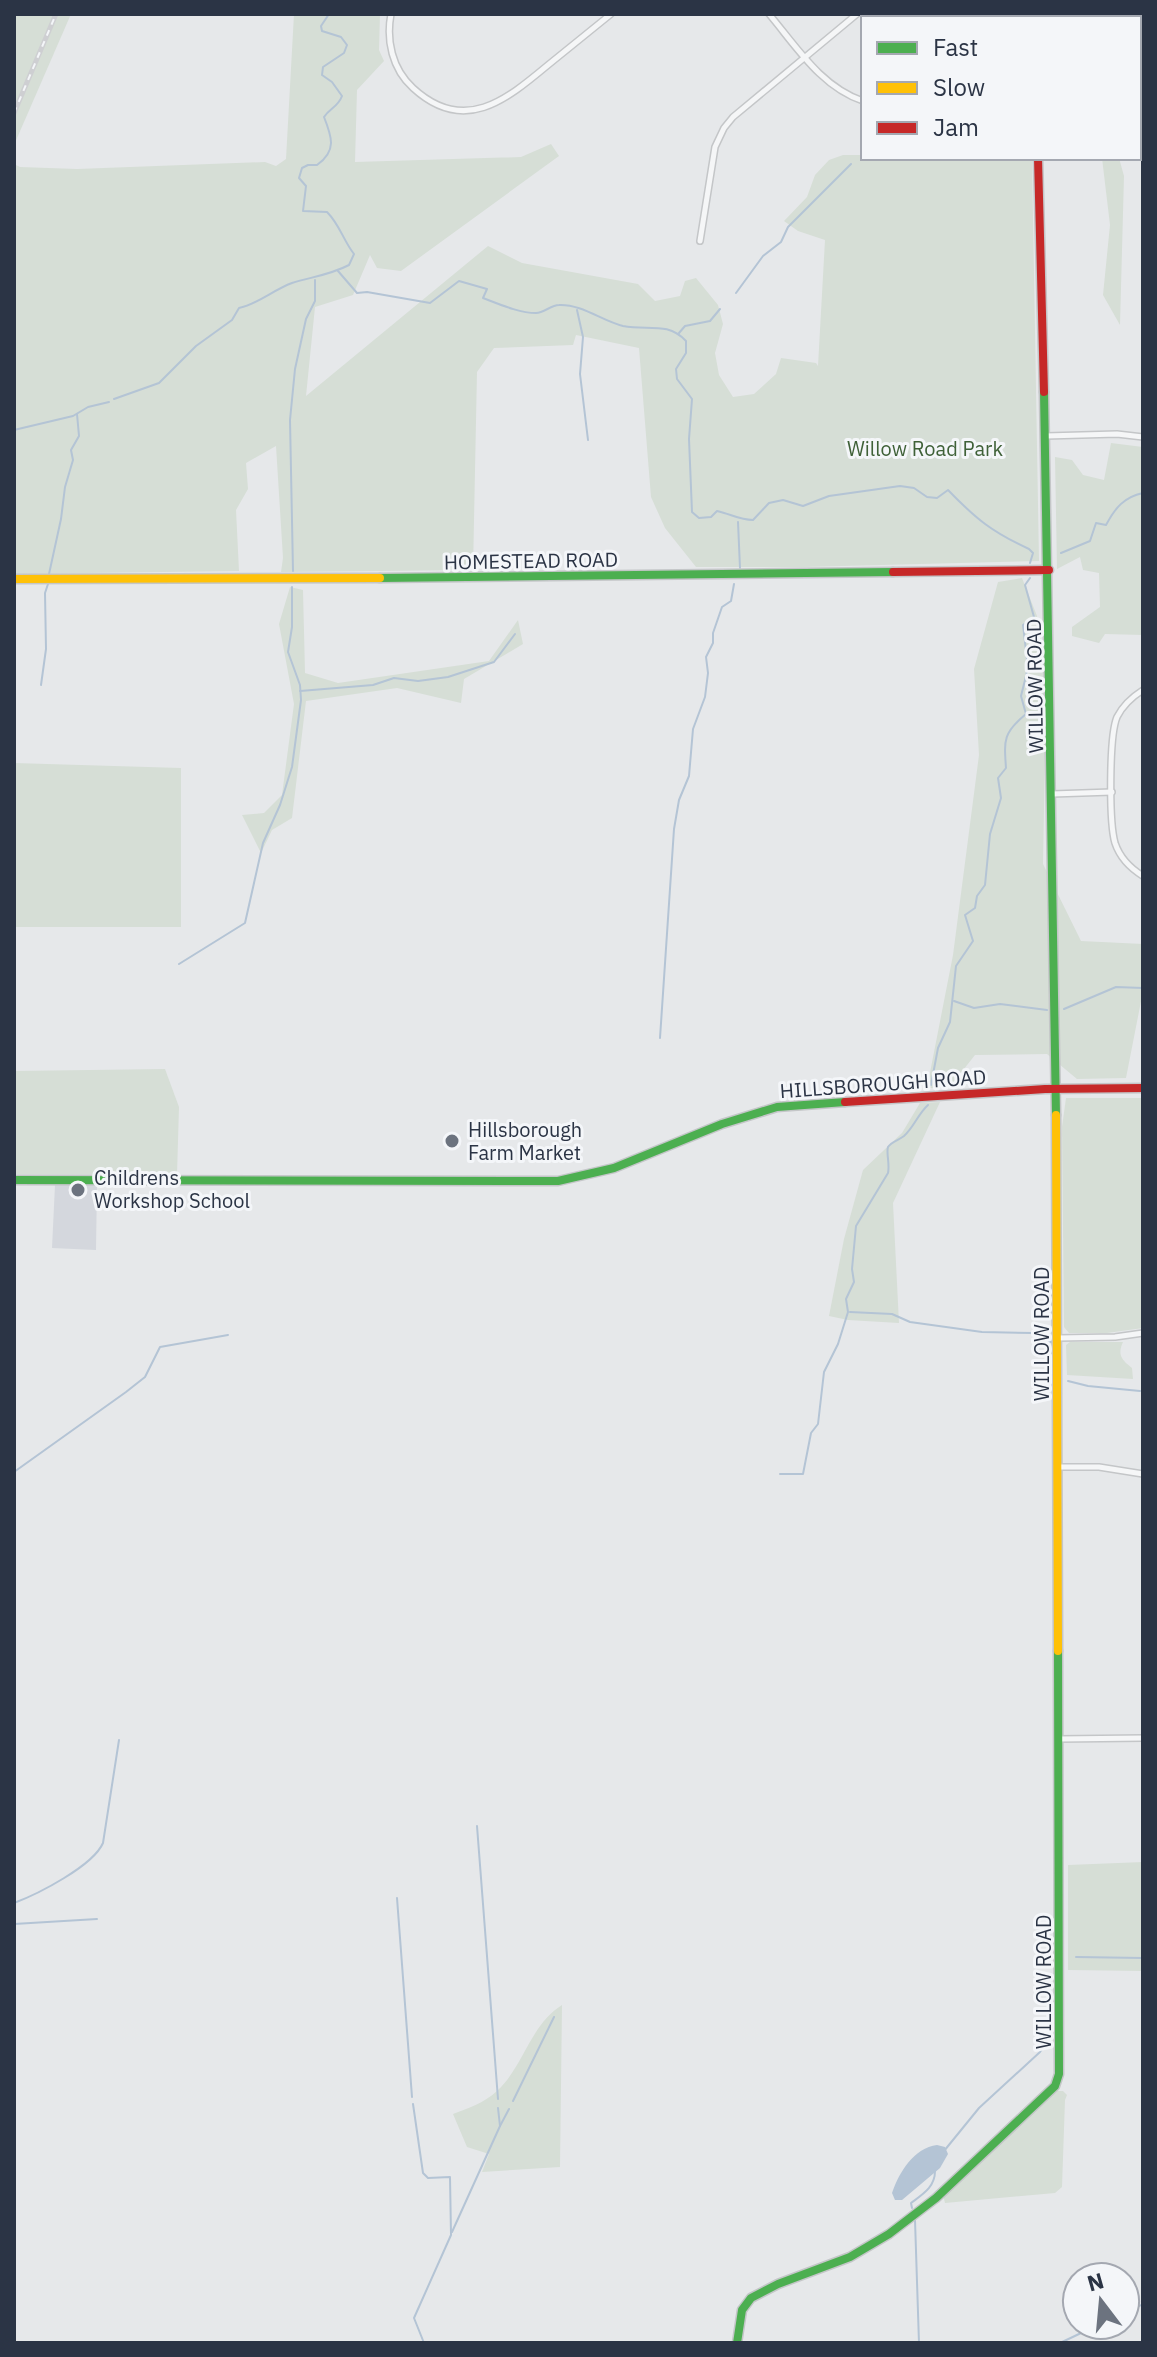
<svg xmlns="http://www.w3.org/2000/svg" width="1157" height="2357" font-family="'IBM Plex Sans',sans-serif">
<style>
.built{fill:#d4d7dd}
.green{fill:#d6ded6}
.water{fill:#b4c4d5}
.lines{fill:none;stroke-linecap:round;stroke-linejoin:round}
.stream{stroke:#b4c4d5;stroke-width:2}
.street-casing{stroke:#c4c6c8;stroke-width:8}
.fast-casing{stroke:#c4c6c8;stroke-width:11}
.slow-casing{stroke:#c4c6c8;stroke-width:11}
.jam-casing{stroke:#c4c6c8;stroke-width:11}
.street{stroke:#f5f6f7;stroke-width:5}
.fast{stroke:#4caf50;stroke-width:8}
.slow{stroke:#ffc107;stroke-width:8}
.jam{stroke:#c62828;stroke-width:8}
.rail-casing{stroke:#cecfd2;stroke-width:5}
.rail{stroke:#f4f6f9;stroke-width:2;stroke-dasharray:6;stroke-linecap:butt}
.poi-dot{fill:#6c737f;stroke:#f4f6f9;stroke-width:3}
.labels{text-anchor:middle;stroke-width:6;stroke-linejoin:round;paint-order:stroke}
.park-label{font-size:20px;fill:#3f6138;stroke:#f4f6f9}
.street-label{font-size:20px;fill:#2b3445;stroke:#f4f6f9}
.poi-label{font-size:20px;fill:#2b3445;stroke:#f4f6f9;text-anchor:start}
</style>
<rect width="100%" height="100%" fill="#e6e8ea"/>
<!-- built -->
<polygon class="built" points="55,1185 97,1185 96,1250 52,1248"/>
<!-- green -->
<g class="green">
<polygon points="14,14 71,14 14,145"/>
<polygon points="294,14 380,14 379,50 384,61 357,90 355,162 521,157 551,144 559,156 401,271 377,268 370,255 353,295 315,307 306,396 488,246 522,263 638,284 655,301 680,296 685,281 696,278 718,305 723,324 715,353 719,375 733,397 754,394 776,374 781,358 816,363 818,366 825,240 798,231 784,221 807,197 815,175 829,160 843,155 863,155 863,158 1032,158 1039,561 803,567 696,567 665,528 651,497 639,348 576,335 573,345 494,348 477,372 473,570 281,572 283,558 276,446 246,463 248,489 236,510 239,571 14,574 14,164 20,167 77,169 265,162 276,166 286,159"/>
<polygon points="1102,158 1119,158 1124,176 1120,325 1103,295 1110,225"/>
<polygon points="1111,443 1143,447 1143,635 1105,634 1099,643 1072,636 1072,627 1100,607 1099,573 1083,570 1080,557 1057,569 1055,457 1072,460 1083,475 1104,480"/>
<polygon points="1022,578 1037,616 1046,699 1043,864 1081,941 1143,944 1143,991 1126,1078 1077,1079 1047,1054 975,1055 949,1088 927,1088 953,955 979,755 974,669 998,582"/>
<polygon points="290,587 303,590 305,673 338,683 489,661 518,620 523,644 464,679 461,703 397,688 306,701 292,818 272,830 261,853 242,815 264,813 282,795 294,704 279,624"/>
<polygon points="14,763 181,768 181,927 14,927"/>
<polygon points="165,1069 179,1107 177,1175 14,1174 14,1071"/>
<polygon points="1066,1098 1143,1098 1143,1328 1107,1333 1069,1333 1064,1327 1062,1127"/>
<polygon points="940,1102 893,1203 899,1323 848,1320 829,1316 844,1239 863,1170 902,1133 920,1103"/>
<path d="M1070,1342h53c-6,13 -1,18 9,26l1,11 -66,-4 -1,-30z"/>
<polygon points="1143,1862 1143,1971 1068,1970 1068,1865"/>
<path d="M562,2005l-2,162 -78,5 7,-18 -22,-7 -14,-33c16,-6 31,-11 44,-23 27,-25 33,-66 65,-86z"/>
<polygon points="1057,2091 1063,2091 1067,2095 1065,2100 1062,2187 1055,2193 945,2203 943,2195"/>
</g>
<!-- water -->
<path class="water" d="M937,2145l8,2 3,7 -8,14 -38,32h-7l-3,-7c7,-21 22,-45 45,-48z"/>
<g class="lines">
<!-- stream -->
<g class="stream">
<path d="M338,271l19,22 10,-1 63,11 29,-22 28,8 -4,9c16,6 36,15 53,15 8,0 15,-8 23,-8 23,-1 43,16 64,21 25,5 44,-5 63,15v12l-10,16 1,10 15,20 -3,40 3,73 7,6 12,-1 6,-6c14,3 22,9 36,9l16,-17 14,-3 20,6 26,-10 71,-10 14,2 13,9 10,1 11,-8c28,29 44,42 81,59l4,4 -3,10"/>
<polyline points="736,293 763,256 781,242 788,227 851,164"/>
<polyline points="577,310 583,337 580,374 588,440"/>
<polyline points="679,333 685,326 710,321 720,309"/>
<path d="M114,399l45,-16 37,-37 36,-26 7,-12c19,-4 34,-18 53,-25 19,-6 38,-8 57,-18l5,-11c-11,-14 -14,-29 -27,-42l-24,-1 3,-25 -7,-8 3,-10 6,-3h9c20,-14 15,-28 7,-48 6,-9 14,-10 18,-21l-10,-14 -10,-7 1,-8 21,-14 3,-8 -6,-8 -19,-6 -1,-5 8,-12"/>
<polyline points="14,430 73,416 88,407 109,402"/>
<polyline points="738,522 740,568"/>
<path d="M1061,553l29,-12 6,-18 10,2c9,-17 18,-28 37,-32"/>
<polyline points="293,571 290,420 295,369 306,319 315,301 315,280"/>
<polyline points="49,574 61,519 65,487 73,460 71,450 79,436 77,414"/>
<polyline points="41,685 46,649 45,593 48,584"/>
<polyline points="300,691 373,685 394,678 418,681 448,677 494,662 515,634"/>
<polyline points="179,964 245,923 263,843 280,805 292,767 301,700 300,685 288,652 292,627 292,587"/>
<polyline points="954,1001 974,1008 1000,1004 1047,1010"/>
<polyline points="1064,1009 1116,987 1143,988"/>
<polyline points="660,1038 674,829 679,800 689,776 693,729 705,697 708,673 706,657 713,643 713,633 722,607 731,601 734,584"/>
<path d="M931,1085l7,-37 12,-26 6,-56 17,-25 -8,-26 10,-7 2,-12 8,-11 5,-51 11,-36 -3,-20 8,-10c-2,-28 -3,-35 20,-54l-5,-18 7,-28 -5,-43 11,-8 -9,-32 5,-7"/>
<polyline points="850,1312 892,1314 910,1322 982,1332 1033,1333 1053,1343"/>
<polyline points="1068,1381 1088,1386 1140,1391"/>
<polyline points="14,1472 126,1392 145,1377 160,1347 228,1335"/>
<path d="M780,1474h23l8,-41 7,-9 6,-52 14,-28 10,-32 -2,-13 8,-17 -2,-13 4,-43 32,-53c2,-9 -2,-20 0,-26 3,-5 11,-7 16,-11 10,-9 14,-22 24,-31"/>
<polyline points="477,1826 498,2099"/>
<polyline points="397,1898 412,2097"/>
<path d="M14,1903c24,-9 79,-37 89,-60l16,-103"/>
<polyline points="14,1924 97,1919"/>
<polyline points="1076,1957 1143,1958"/>
<polyline points="513,2101 554,2017"/>
<polyline points="413,2104 423,2173 428,2178 450,2177 451,2235 414,2318 424,2343"/>
<polyline points="500,2126 509,2109"/>
<polyline points="944,2151 979,2108 1040,2052 1047,2042 1051,2030"/>
<path d="M912,2208l-1,-5c12,-9 24,-16 24,-32"/>
<polyline points="915,2220 919,2343"/>
<polyline points="452,2232 500,2126 498,2108"/>
<polyline points="1125,2314 1143,2304"/>
<polyline points="1060,2343 1098,2325"/>
</g>
<!-- street casing -->
<g class="street-casing">
<g id="street">
<path d="M391,14c-5,26 1,55 22,74 51,47 93,12 135,-23 21,-17 42,-34 63,-51"/>
<path d="M769,14c27,32 52,73 94,87"/>
<polyline points="700,241 715,147 724,128 733,117 857,14"/>
<polyline points="1046,436 1117,434 1143,437"/>
<path d="M1143,690c-11,7 -20,15 -26,27 -8,19 -8,105 -2,126 5,15 15,25 28,33"/>
<polyline points="1052,794 1112,792"/>
<polyline points="1058,1338 1115,1337 1143,1333"/>
<polyline points="1059,1467 1099,1467 1143,1474"/>
<polyline points="1059,1739 1143,1738"/>
</g>
</g>
<!-- fast casing -->
<g class="fast-casing">
<g id="fast">
<polyline points="1035,14 1035,18"/>
<polyline points="1044,392 1056,1115"/>
<polyline points="380,578 893,572"/>
<polyline points="14,1180 558,1181 614,1168 722,1124 777,1107 845,1102"/>
<polyline points="737,2343 742,2310 751,2298 778,2284 850,2257 889,2234 936,2198 1055,2086 1059,2074 1058,1651"/>
</g>
</g>
<!-- slow casing -->
<g class="slow-casing">
<g id="slow">
<polyline points="14,579 380,578"/>
<polyline points="1056,1115 1058,1651"/>
</g>
</g>
<!-- jam casing -->
<g class="jam-casing">
<g id="jam">
<polyline points="1038,158 1044,392"/>
<polyline points="893,572 1049,570"/>
<polyline points="845,1102 1045,1089 1143,1088"/>
</g>
</g>
<!-- street -->
<use href="#street" class="street"/>
<!-- fast -->
<use href="#fast" class="fast"/>
<!-- slow -->
<use href="#slow" class="slow"/>
<!-- jam -->
<use href="#jam" class="jam"/>
<!-- rail casing -->
<g class="rail-casing">
<polyline id="rail" points="14,113 56,14"/>
</g>
<!-- rail -->
<use href="#rail" class="rail"/>
</g>
<!-- markers -->
<g class="poi-dot">
<circle cx="452" cy="1141" r="8"/>
<circle cx="78" cy="1190" r="8"/>
</g>
<g class="labels">
<!-- park labels -->
<g class="park-label">
<text x="925" y="456">Willow Road Park</text>
</g>
<!-- street labels -->
<g class="street-label">
<text transform="translate(531 561) rotate(-1)" y="7">HOMESTEAD ROAD</text>
<text transform="translate(1035 686) rotate(-91)" y="7">WILLOW ROAD</text>
<text transform="translate(883 1084) rotate(-4)" y="7">HILLSBOROUGH ROAD</text>
<text transform="translate(1042 1334) rotate(-90)" y="7">WILLOW ROAD</text>
<text transform="translate(1044 1982) rotate(-90)" y="7">WILLOW ROAD</text>
</g>
<!-- poi labels -->
<g class="poi-label">
<text x="468" y="1137">Hillsborough<tspan x="468" dy="23">Farm Market</tspan></text>
<text x="94" y="1185">Childrens<tspan x="94" dy="23">Workshop School</tspan></text>
</g>
</g>
<!-- border -->
<rect width="1157" height="2357" fill="none" stroke="#2b3445" stroke-width="32"/>
<!-- legend -->
<rect x="861" y="16" width="280" height="144" fill="#f4f6f9" stroke="#a4a8b1" stroke-width="2"/>
<rect x="877" y="42" width="40" height="12" fill="#4caf50" stroke="#a4a8b1" stroke-width="2"/>
<text x="933" y="56" font-size="24" fill="#2b3445">Fast</text>
<rect x="877" y="82" width="40" height="12" fill="#ffc107" stroke="#a4a8b1" stroke-width="2"/>
<text x="933" y="96" font-size="24" fill="#2b3445">Slow</text>
<rect x="877" y="122" width="40" height="12" fill="#c62828" stroke="#a4a8b1" stroke-width="2"/>
<text x="933" y="136" font-size="24" fill="#2b3445">Jam</text>
<!-- north arrow -->
<g transform="translate(1101 2301) rotate(344)"><circle r="38" fill="#f4f6f9" stroke="#a4a8b1" stroke-width="2"/>
<path d="M0-6L14 30L0 20L-14 30Z" fill="#6c737f"/>
<text y="-12" font-size="22" font-weight="bold" text-anchor="middle" fill="#2b3445">N</text>
</g>
</svg>
